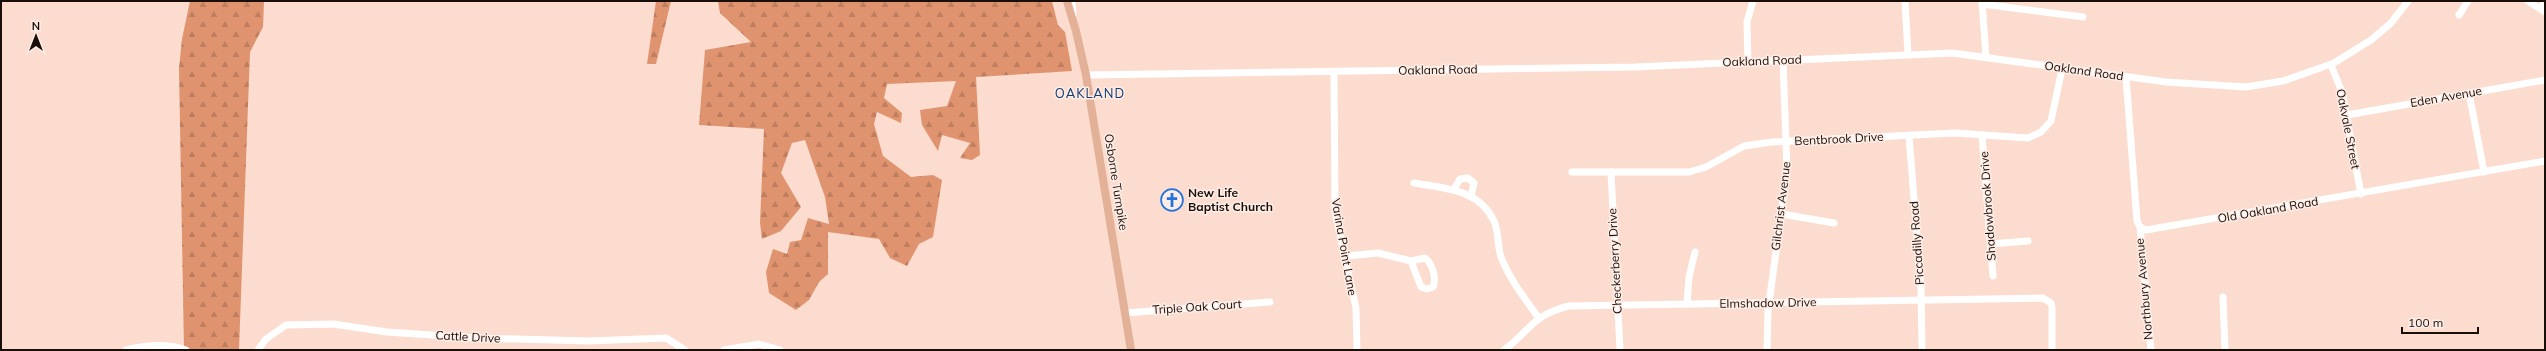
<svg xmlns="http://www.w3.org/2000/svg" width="2546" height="351" font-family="Mulish,sans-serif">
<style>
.forest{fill:url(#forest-firs)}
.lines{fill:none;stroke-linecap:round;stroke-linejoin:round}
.minor{stroke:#fff;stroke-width:7}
.major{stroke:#e3b197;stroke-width:8}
.labels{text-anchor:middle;stroke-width:3;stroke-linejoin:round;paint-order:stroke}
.street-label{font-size:12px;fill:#1a0e08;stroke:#fdede6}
.poi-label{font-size:12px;font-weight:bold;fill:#1a0e08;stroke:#fdede6;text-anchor:start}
.neighbourhood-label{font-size:13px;letter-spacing:1px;fill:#153c70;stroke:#fdede6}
</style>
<defs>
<pattern id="forest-firs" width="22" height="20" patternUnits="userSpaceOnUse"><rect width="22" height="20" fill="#df946f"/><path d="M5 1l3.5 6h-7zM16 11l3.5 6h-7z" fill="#bf7e5f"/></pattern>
</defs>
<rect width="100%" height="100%" fill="#fbdcce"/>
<!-- forest -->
<g class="forest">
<polygon points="190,1 264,1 263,27 250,52 239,350 184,350 179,68 182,39"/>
<polygon points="656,1 671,1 656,64 647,64"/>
<polygon points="718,1 1052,1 1058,25 1065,32 1072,71 976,77 980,155 972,160 960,158 970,143 942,135 938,151 922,125 920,110 947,106 956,81 887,84 884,98 902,113 901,123 877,112 874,124 883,156 911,177 933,175 942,180 933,237 919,244 907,266 890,258 879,239 828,232 828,274 819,282 809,300 796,310 769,293 766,272 773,249 787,254 790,242 801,240 808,218 829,224 825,197 805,140 792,143 781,173 801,207 781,231 762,239 760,223 764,129 699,125 705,50 751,42 720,13"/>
</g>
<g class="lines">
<!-- minor -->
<g class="minor">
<polyline points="1072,1 1073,15"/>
<polyline points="1905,1 1908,54"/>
<polyline points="1982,1 1986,57"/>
<polyline points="2528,1 2545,12"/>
<polyline points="1982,4 2083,17"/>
<polyline points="2540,8 2545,2"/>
<polyline points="2459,15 2468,1"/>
<polyline points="1748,62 1747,22 1753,1"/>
<polyline points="2331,65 2342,92 2361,194"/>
<polyline points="1334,72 1335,212 1356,308 1357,350"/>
<polyline points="1086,75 1635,67 1952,53 2166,82 2246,87 2283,81 2334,63 2371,40 2391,23 2408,1"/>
<polyline points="2126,77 2137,221 2140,227 2146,230 2545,161"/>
<polyline points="2469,93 2484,172"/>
<polyline points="2347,115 2545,80"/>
<polyline points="1982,135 1993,276"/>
<polyline points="1909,136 1921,287 1922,350"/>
<polyline points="1572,172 1689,172 1706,167 1744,146 1772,142 1955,133 2028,138 2041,132 2051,121 2062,69"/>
<polyline points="1611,172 1620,350"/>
<path d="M1414,183c30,5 65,6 80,38 5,11 3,24 7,36 8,21 24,42 37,60"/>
<polyline points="1454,189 1460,179 1468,178 1474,183 1471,196"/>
<polyline points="1782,214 1834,223"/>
<polyline points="2140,227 2151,350"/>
<polyline points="1990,244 2028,241"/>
<path d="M1346,256l32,-3 33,8 14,-3c7,5 12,20 8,29l-6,2 -6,-2 -10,-26"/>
<polyline points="2223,297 2225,350"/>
<polyline points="1687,304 1689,277 1695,252"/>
<polyline points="1125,313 1270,302"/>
<path d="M126,350c20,-5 41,-7 60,0"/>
<polyline points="258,350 266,339 286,325 333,324 387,332 476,338 588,341 666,338 685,350"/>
<polyline points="724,350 759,344 780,350"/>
<path d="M1504,350c27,-20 28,-35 65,-44l474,-8 8,5 1,4v43"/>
<polyline points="1767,350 1768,311 1787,170 1783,61"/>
</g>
<!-- major -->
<polyline class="major" points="1067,1 1076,31 1086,75 1131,350"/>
</g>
<!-- icons -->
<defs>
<g id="church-ring" transform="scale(1.15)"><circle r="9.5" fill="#fdede6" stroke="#2174de" stroke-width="1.5"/><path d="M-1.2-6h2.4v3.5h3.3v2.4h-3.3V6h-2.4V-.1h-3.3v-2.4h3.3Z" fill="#2174de"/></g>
</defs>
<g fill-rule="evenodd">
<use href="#church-ring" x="1172" y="200"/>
</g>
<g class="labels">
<!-- street labels -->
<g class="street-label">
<text transform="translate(1762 61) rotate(-2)" y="4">Oakland Road</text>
<text transform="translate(1438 70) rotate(-1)" y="4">Oakland Road</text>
<text transform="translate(2084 71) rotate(8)" y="4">Oakland Road</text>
<text transform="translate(2446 97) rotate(-10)" y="4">Eden Avenue</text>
<text transform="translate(2348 129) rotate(79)" y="4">Oakvale Street</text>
<text transform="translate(1839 139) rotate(-3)" y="4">Bentbrook Drive</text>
<text transform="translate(1116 182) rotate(81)" y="4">Osborne Turnpike</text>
<text transform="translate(1781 206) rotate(-83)" y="4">Gilchrist Avenue</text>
<text transform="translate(1988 206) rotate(-94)" y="4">Shadowbrook Drive</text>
<text transform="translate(2268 210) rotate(-10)" y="4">Old Oakland Road</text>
<text transform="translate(1917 243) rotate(-94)" y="4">Piccadilly Road</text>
<text transform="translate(1344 247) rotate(80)" y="4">Varina Point Lane</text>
<text transform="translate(1615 261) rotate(-93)" y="4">Checkerberry Drive</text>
<text transform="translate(2144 289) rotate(-95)" y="4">Northbury Avenue</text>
<text transform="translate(1768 303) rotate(-1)" y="4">Elmshadow Drive</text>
<text transform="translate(1197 307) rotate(-4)" y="4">Triple Oak Court</text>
<text transform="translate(468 337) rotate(3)" y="4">Cattle Drive</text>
</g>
<!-- poi labels -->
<g class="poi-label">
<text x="1188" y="197">New Life<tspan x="1188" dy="14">Baptist Church</tspan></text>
</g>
<!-- neighbourhood labels -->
<g class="neighbourhood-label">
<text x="1090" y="98">OAKLAND</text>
</g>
</g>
<!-- border -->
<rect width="2546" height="351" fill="none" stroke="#1a0e08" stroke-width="4"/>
<!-- north arrow -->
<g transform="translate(36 36)" stroke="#fdede6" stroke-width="3" paint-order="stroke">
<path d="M0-3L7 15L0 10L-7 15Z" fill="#1a0e08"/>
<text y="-6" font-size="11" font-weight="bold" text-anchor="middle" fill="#1a0e08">N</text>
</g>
<!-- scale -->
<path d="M2402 327v6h76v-6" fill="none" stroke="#1a0e08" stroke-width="2"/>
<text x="2408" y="327" font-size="12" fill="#1a0e08" stroke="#fdede6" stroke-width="3" paint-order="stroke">100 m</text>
</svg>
